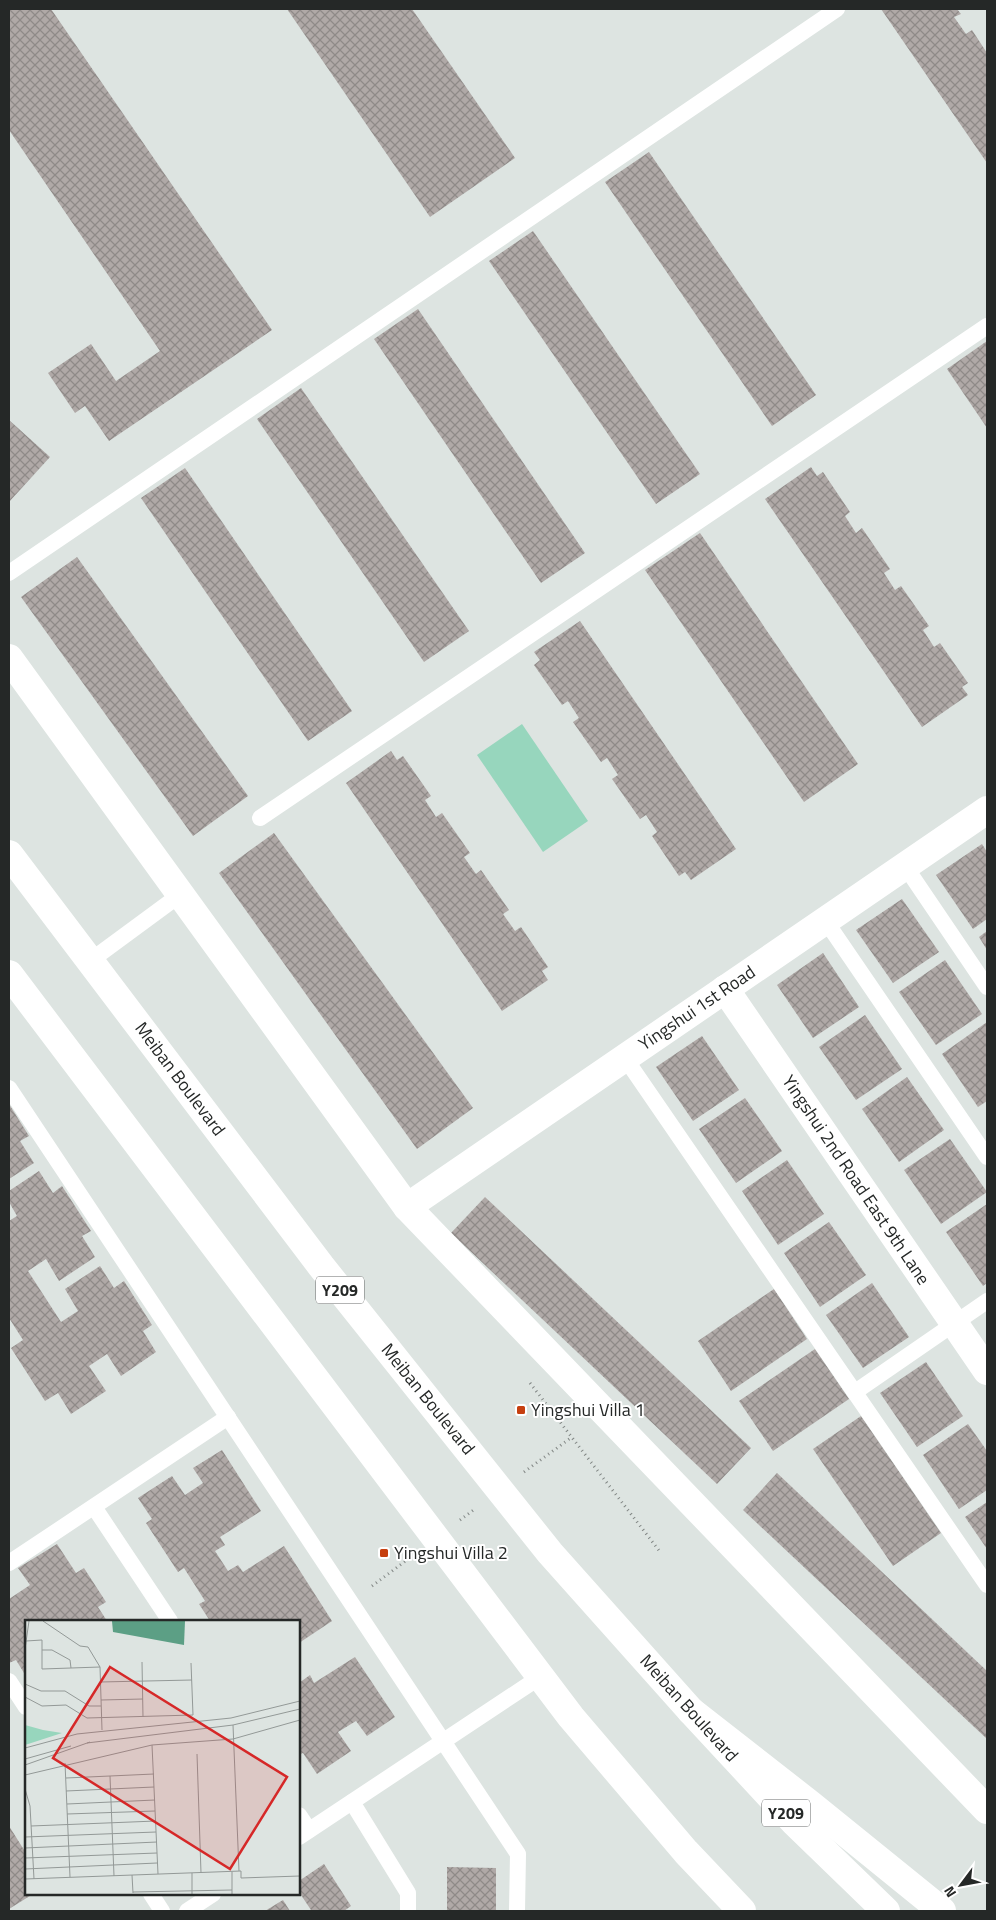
<svg xmlns="http://www.w3.org/2000/svg" width="996" height="1920" font-family="'Titillium Web',sans-serif">
<style>
.pitch{fill:#97d6bd}
.building{fill:url(#building-cross-hatch)}
.lines{fill:none;stroke-linecap:round;stroke-linejoin:round}
.path{stroke:#818684;stroke-width:3;stroke-dasharray:1 4;stroke-linecap:butt}
.lane{stroke:#fff;stroke-width:16}
.street{stroke:#fff;stroke-width:28}
.primary{stroke:#fff;stroke-width:28}
.highway{stroke:#fff;stroke-width:28}
.poi-dot{fill:#c63f0f;stroke:#fff;stroke-width:2}
.labels{text-anchor:middle;stroke-width:4;stroke-linejoin:round;paint-order:stroke}
.shield{fill:#fff;stroke:#666868;stroke-width:1}
.shield-label{font-size:16px;font-weight:bold;fill:#252827}
.street-label{font-size:18px;fill:#252827;stroke:#fff}
.poi-label{font-size:18px;fill:#252827;stroke:#fff;text-anchor:start}
.inset-road{fill:none;stroke:#939997;stroke-width:1}
.view{fill:#d62828;fill-opacity:0.15;stroke:#d62828;stroke-width:2.5}
.inset-edge{fill:none;stroke:#252827;stroke-width:2.5}
</style>
<defs>
<pattern id="building-cross-hatch" width="8" height="8" patternUnits="userSpaceOnUse" patternTransform="scale(1.25)"><rect width="8" height="8" fill="#b0a9a7"/><path d="M0 0l8 8M0 8l8-8" fill="none" stroke="#8f8a88"/></pattern>
</defs>
<rect width="100%" height="100%" fill="#dde4e1"/>
<!-- pitch -->
<polygon class="pitch" points="522,724 588,821 543,852 477,755"/>
<!-- building -->
<g class="building">
<polygon points="9,9 51,9 272,330 109,441 85,406 75,413 48,373 91,344 116,381 160,351 9,130"/>
<polygon points="287,9 412,9 515,158 430,217"/>
<polygon points="881,9 957,9 961,14 954,17 966,34 972,30 987,53 987,163"/>
<polygon points="649,152 816,395 772,426 605,182"/>
<polygon points="533,231 700,474 656,504 489,261"/>
<polygon points="418,309 585,553 541,583 374,339"/>
<polygon points="987,341 987,428 947,369"/>
<polygon points="301,388 469,631 424,662 257,419"/>
<polygon points="9,420 50,457 9,502"/>
<polygon points="811,467 817,476 823,472 850,512 845,516 856,533 862,528 890,569 884,573 895,590 901,586 929,626 923,630 934,647 940,643 968,683 962,687 968,695 922,727 765,499"/>
<polygon points="185,468 352,711 308,741 141,498"/>
<polygon points="700,533 858,764 804,802 645,570"/>
<polygon points="77,557 248,796 193,836 21,597"/>
<polygon points="580,621 736,849 691,880 685,872 679,876 652,836 657,832 646,815 640,819 612,779 618,775 607,758 601,762 573,722 579,718 568,701 562,705 534,665 540,660 534,652"/>
<polygon points="391,751 397,760 403,756 431,796 425,800 436,817 442,813 470,853 464,857 476,874 481,870 509,910 503,914 515,931 521,927 548,967 542,971 548,980 502,1011 346,783"/>
<polygon points="274,833 473,1108 417,1149 219,873"/>
<polygon points="982,844 987,852 987,919 973,929 936,875"/>
<polygon points="902,899 939,952 893,983 856,930"/>
<polygon points="987,931 987,950 979,937"/>
<polygon points="823,953 859,1007 813,1038 777,985"/>
<polygon points="945,960 982,1014 936,1045 899,992"/>
<polygon points="865,1015 902,1069 856,1100 819,1047"/>
<polygon points="987,1022 987,1101 978,1107 942,1054"/>
<polygon points="702,1036 739,1090 693,1121 656,1067"/>
<polygon points="907,1077 944,1130 899,1162 862,1109"/>
<polygon points="745,1098 782,1151 736,1183 699,1129"/>
<polygon points="9,1104 29,1136 20,1141 34,1163 9,1179"/>
<polygon points="950,1139 987,1192 941,1224 904,1170"/>
<polygon points="787,1160 824,1214 778,1245 742,1191"/>
<polygon points="39,1171 53,1193 62,1186 91,1231 82,1236 95,1257 59,1281 46,1259 28,1271 61,1322 78,1311 65,1289 100,1266 114,1288 124,1281 152,1325 143,1331 156,1352 121,1376 107,1354 89,1366 106,1391 71,1414 58,1393 45,1401 11,1348 23,1340 9,1318 9,1221 17,1216 9,1202 9,1191"/>
<polygon points="485,1197 751,1448 717,1484 451,1233"/>
<polygon points="987,1204 987,1283 983,1286 946,1232"/>
<polygon points="829,1222 866,1275 820,1307 784,1253"/>
<polygon points="872,1283 909,1337 863,1368 826,1315"/>
<polygon points="774,1289 807,1339 731,1391 698,1341"/>
<polygon points="815,1349 849,1399 773,1451 739,1401"/>
<polygon points="926,1362 963,1416 917,1447 880,1393"/>
<polygon points="861,1416 941,1533 893,1566 813,1449"/>
<polygon points="968,1424 987,1451 987,1490 959,1509 923,1455"/>
<polygon points="222,1450 261,1511 220,1537 225,1545 215,1551 228,1571 238,1565 243,1572 284,1546 332,1621 299,1643 299,1621 210,1621 199,1604 205,1601 184,1568 178,1572 146,1523 152,1519 138,1498 172,1476 185,1495 203,1483 193,1468"/>
<polygon points="777,1473 987,1671 987,1739 743,1510"/>
<polygon points="987,1502 987,1549 965,1517"/>
<polygon points="57,1544 76,1573 84,1568 106,1602 98,1607 107,1621 26,1621 26,1671 24,1673 16,1660 9,1663 9,1599 30,1585 18,1568"/>
<polygon points="355,1657 395,1717 367,1736 356,1721 338,1732 351,1751 317,1774 303,1753 299,1755 299,1683 310,1675 314,1683"/>
<polygon points="9,1826 26,1853 26,1894 33,1894 9,1909"/>
<polygon points="324,1864 351,1906 344,1911 308,1911 311,1910 299,1892 299,1881"/>
<polygon points="447,1867 496,1868 496,1911 447,1911"/>
<polygon points="283,1900 290,1911 265,1911"/>
</g>
<g class="lines">
<!-- path -->
<g class="path">
<polyline points="530,1383 661,1553"/>
<polyline points="524,1472 572,1437"/>
<polyline points="460,1520 475,1509"/>
<polyline points="372,1586 411,1557"/>
</g>
<!-- lane -->
<g class="lane">
<polyline points="9,573 837,9"/>
<polyline points="260,818 987,326"/>
<polyline points="905,866 987,987"/>
<polyline points="825,920 987,1157"/>
<polyline points="90,961 181,894"/>
<polyline points="625,1058 987,1585"/>
<polyline points="9,1088 518,1854 517,1911"/>
<polyline points="855,1392 987,1301"/>
<polyline points="94,1507 170,1621"/>
<polyline points="9,1563 228,1417"/>
<polyline points="9,1681 26,1707"/>
<polyline points="352,1802 408,1893 408,1911"/>
<polyline points="299,1815 309,1830"/>
<polyline points="299,1837 540,1677"/>
<polyline points="151,1894 162,1911"/>
<polyline points="187,1911 213,1894"/>
</g>
<!-- street -->
<g class="street">
<polyline points="9,658 407,1207 987,1810"/>
<polyline points="725,989 987,1371"/>
<polyline points="407,1207 987,810"/>
</g>
<!-- primary -->
<g class="primary">
<polyline points="9,854 321,1266 550,1553 691,1711 795,1823 886,1911"/>
<polyline points="9,974 571,1717 686,1852 742,1911"/>
</g>
<!-- highway -->
<polyline class="highway" points="691,1711 810,1804 942,1911"/>
</g>
<!-- markers -->
<g class="poi-dot">
<rect x="516" y="1405" width="10" height="10" rx="2.5"/>
<rect x="379" y="1548" width="10" height="10" rx="2.5"/>
</g>
<g class="labels">
<!-- shield labels -->
<g class="shield">
<rect x="316" y="1276.5" width="48" height="27" rx="4"/>
<rect x="762" y="1799.5" width="48" height="27" rx="4"/>
</g>
<g class="shield-label">
<text x="340" y="1296">Y209</text>
<text x="786" y="1819">Y209</text>
</g>
<!-- street labels -->
<g class="street-label">
<text transform="translate(697 1008) rotate(-34)" y="6">Yingshui 1st Road</text>
<text transform="translate(180 1079) rotate(53)" y="6">Meiban Boulevard</text>
<text transform="translate(856 1180) rotate(56)" y="6">Yingshui 2nd Road East 9th Lane</text>
<text transform="translate(428 1399) rotate(51)" y="6">Meiban Boulevard</text>
<text transform="translate(689 1708) rotate(48)" y="6">Meiban Boulevard</text>
</g>
<!-- poi labels -->
<g class="poi-label">
<text x="531" y="1416">Yingshui Villa 1</text>
<text x="394" y="1559">Yingshui Villa 2</text>
</g>
</g>
<!-- overview -->
<g transform="translate(25 1620)">
<rect width="275" height="275" fill="#dde4e1"/>
<path d="M0,105l18,5 19,3 -37,12z" fill="#97d6bd"/>
<path d="M87,1h73l-1,24 -71,-13z" fill="#5c9f85"/>
<path class="inset-road" d="M18,1l37,25 8,1 12,20 2,63M1,21l16,-1v29l58,-2M0,29l4,-28M17,30h10l18,10 1,8M117,42l1,55M75,62l92,-2M0,64l16,7h24l24,15h12M0,77l17,9 24,-1 21,13 106,-3 -2,-52M76,80l42,-1M208,105l6,146M62,123l146,-18 67,-16M127,125l6,129M0,128l52,-14 154,-16 69,-17M172,134l4,119M0,139l46,-13M40,143l5,114M0,145l65,-23M0,155l127,-30 81,-6 67,-19M85,156l4,100M41,158l88,-4M0,169l5,17 4,73M41,171l88,-4M42,184l88,-4M42,194l88,-3M6,206l125,-5M0,217l131,-5M0,228l132,-6M0,238l132,-5M0,249l132,-6M207,252v22M167,253v21M107,255l1,18M0,259l216,-8v7l59,-2M108,272l99,-2"/>
<path class="view" d="M85,47l177,110 -57,92 -177,-111z"/>
<rect width="275" height="275" class="inset-edge"/>
</g>
<!-- border -->
<rect width="996" height="1920" fill="none" stroke="#252827" stroke-width="20"/>
<!-- north arrow -->
<g transform="translate(961 1885) rotate(238)" stroke="#ffffff" stroke-width="4" paint-order="stroke">
<path d="M0-4L9 19L0 12L-9 19Z" fill="#252827"/>
<text y="-8" font-size="14" font-weight="bold" text-anchor="middle" fill="#252827">N</text>
</g>
</svg>
